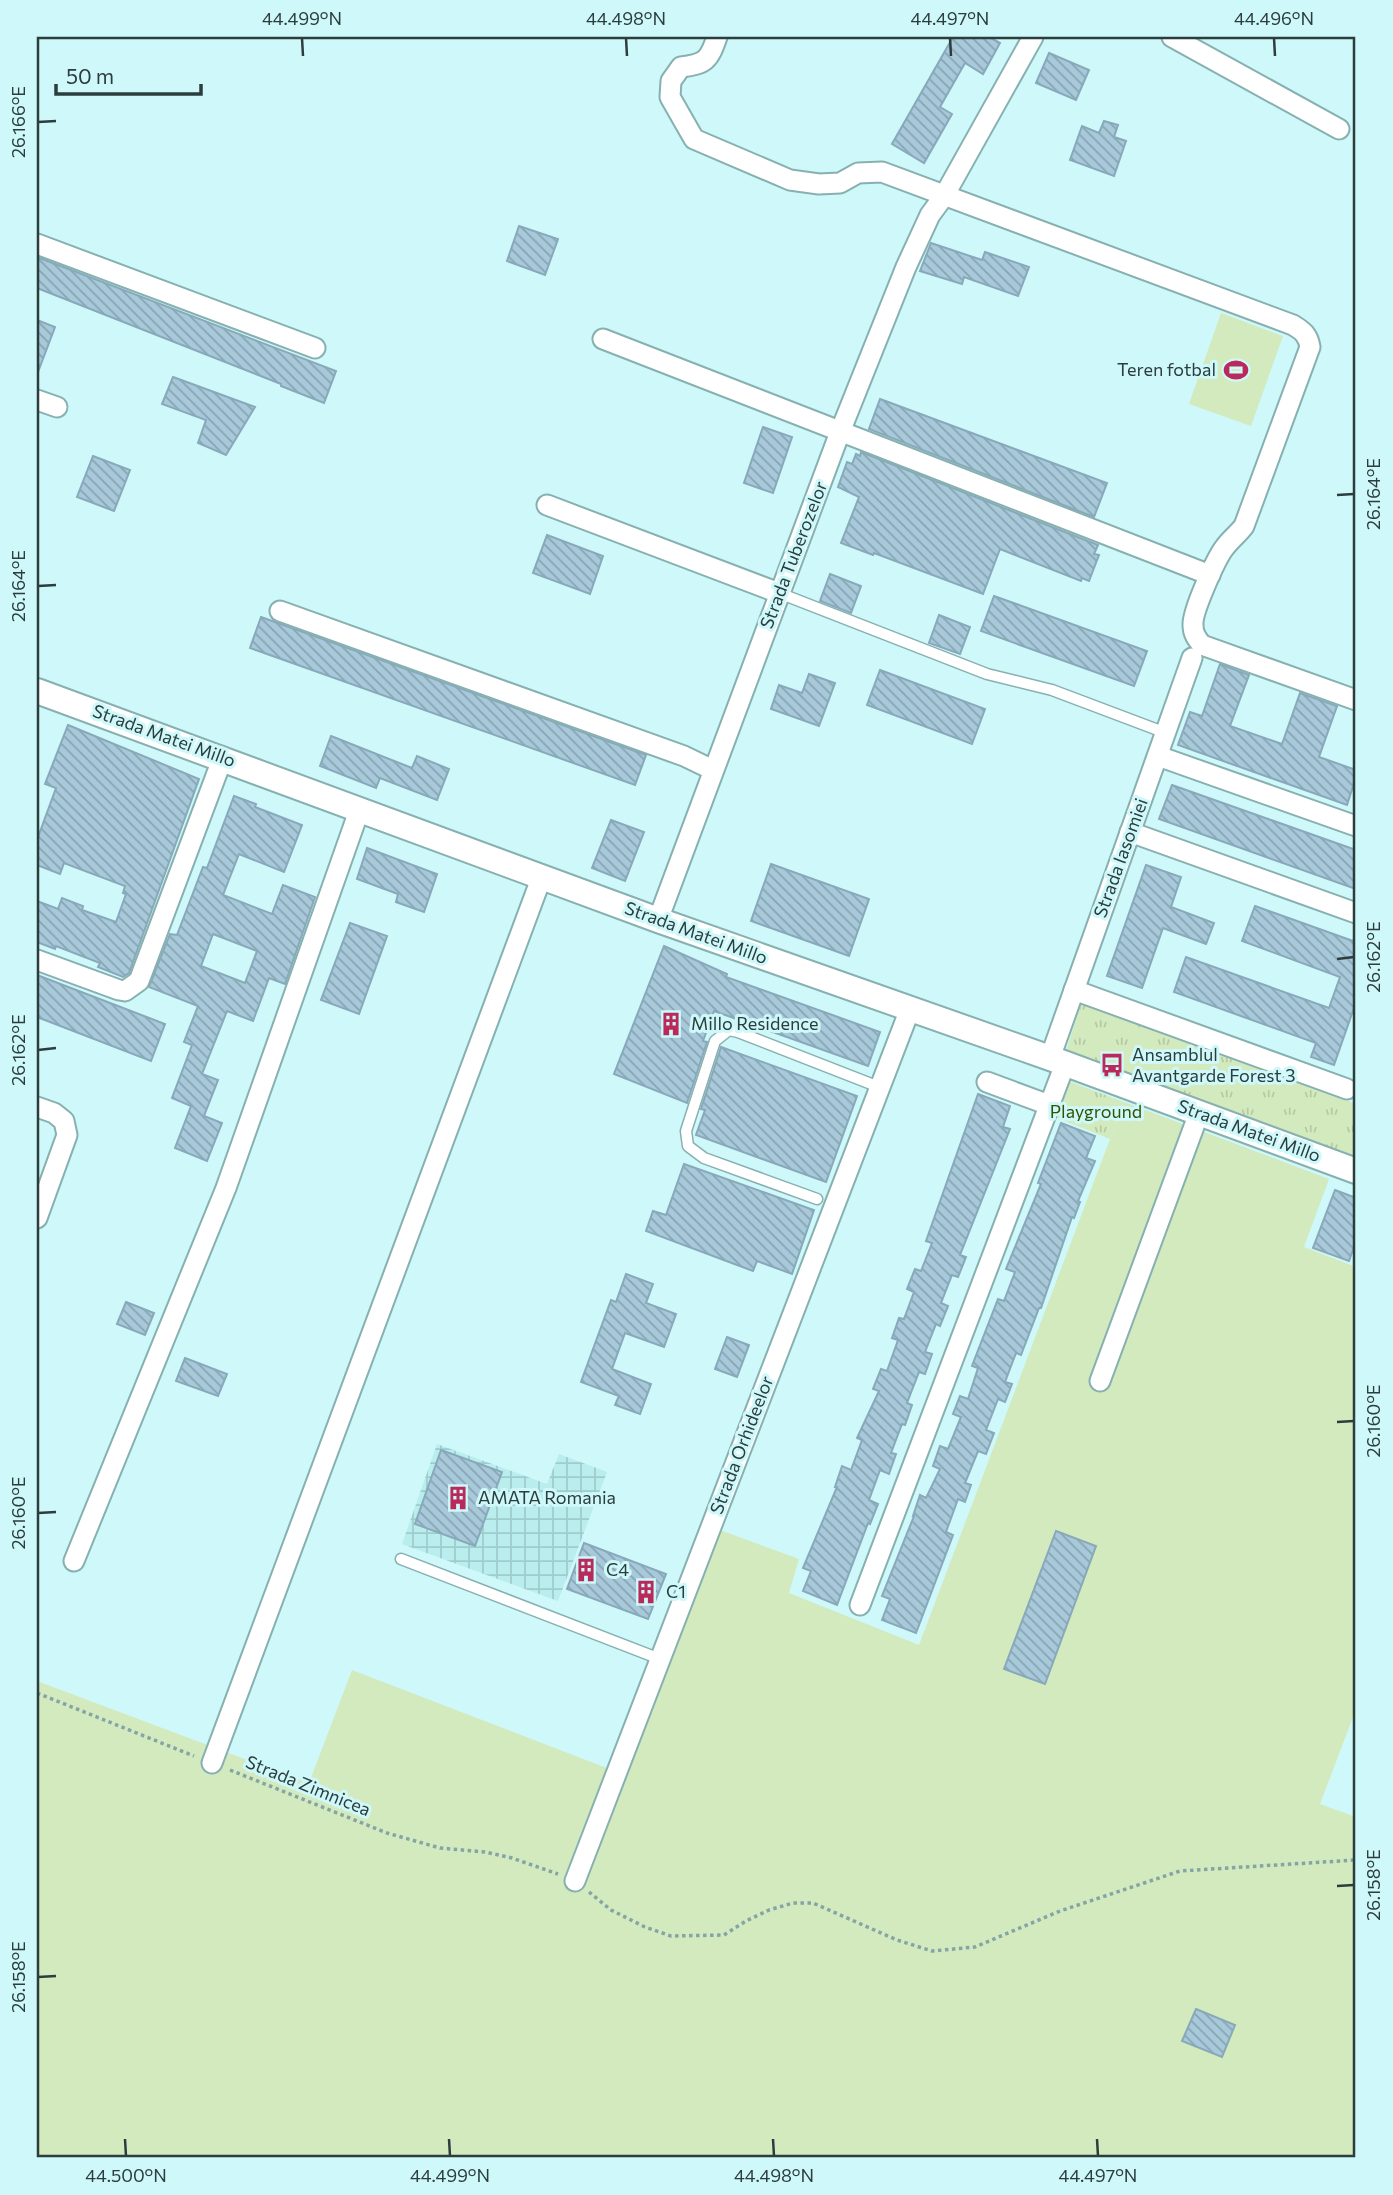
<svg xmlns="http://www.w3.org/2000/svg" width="1393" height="2195" font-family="Commissioner,sans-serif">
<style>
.industrial{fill:url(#industrial-grid)}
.grass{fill:#d3eabe}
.park{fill:url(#park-tufts)}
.building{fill:url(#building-back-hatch);stroke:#88a9ba;stroke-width:2;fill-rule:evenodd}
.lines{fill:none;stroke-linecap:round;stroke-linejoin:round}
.service-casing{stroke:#87b0b0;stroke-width:13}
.minor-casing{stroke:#87b0b0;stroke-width:23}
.tertiary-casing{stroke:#87b0b0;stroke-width:28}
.path{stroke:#85a4a5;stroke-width:3.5;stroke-dasharray:3.5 3.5;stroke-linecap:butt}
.service{stroke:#fff;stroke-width:10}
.minor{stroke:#fff;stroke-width:19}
.tertiary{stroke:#fff;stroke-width:24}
.ticks{fill:none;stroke:#2c3d3e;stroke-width:2.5}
.labels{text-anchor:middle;stroke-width:6;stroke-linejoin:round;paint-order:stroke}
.poi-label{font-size:18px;fill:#2c3d3e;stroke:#cef8f9;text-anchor:start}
.street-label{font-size:18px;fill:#2c3d3e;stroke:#cef8f9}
.park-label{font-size:18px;fill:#335201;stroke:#cef8f9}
.neatline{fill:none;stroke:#2c3d3e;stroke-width:2.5}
.ticks-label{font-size:18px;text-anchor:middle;fill:#2c3d3e}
</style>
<defs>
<pattern id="industrial-grid" width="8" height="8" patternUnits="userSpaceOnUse" patternTransform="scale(1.75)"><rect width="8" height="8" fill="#b9edee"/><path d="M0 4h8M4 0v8" fill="none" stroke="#9fcccd"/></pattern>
<pattern id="park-tufts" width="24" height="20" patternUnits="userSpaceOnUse" patternTransform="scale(1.75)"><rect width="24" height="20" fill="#d3eabe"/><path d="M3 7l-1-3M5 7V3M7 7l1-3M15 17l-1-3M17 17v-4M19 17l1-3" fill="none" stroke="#b5caa4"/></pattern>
<pattern id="building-back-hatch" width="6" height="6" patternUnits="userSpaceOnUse" patternTransform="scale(1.75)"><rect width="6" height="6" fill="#a7c9da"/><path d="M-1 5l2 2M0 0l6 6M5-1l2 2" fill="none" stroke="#88a4b2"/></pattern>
</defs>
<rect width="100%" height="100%" fill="#cef8f9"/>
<!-- industrial -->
<polygon class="industrial" points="437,1444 547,1484 559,1454 607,1472 558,1601 402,1544"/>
<!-- grass -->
<g class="grass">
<polygon points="1221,313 1283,336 1251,426 1189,404"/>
<polygon points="1124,1102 1329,1179 1304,1247 1356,1267 1356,1709 1320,1804 1356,1817 1356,2158 37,2158 37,1681 309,1783 352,1670 625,1775 720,1530 799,1559 789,1593 919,1645"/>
</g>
<!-- park -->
<g class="park">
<polygon points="1081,1004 1356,1104 1356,1163 1065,1054"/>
<polygon points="1068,1081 1124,1102 1110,1139 1055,1117"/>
</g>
<!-- building -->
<g class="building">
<polygon points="953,37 989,37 1000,43 983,74 965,63 940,107 952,114 924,163 892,144"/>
<polygon points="1049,53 1089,70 1076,100 1036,83"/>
<polygon points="1104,121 1118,125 1114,137 1126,141 1114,176 1070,160 1082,126 1099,133"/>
<polygon points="519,226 558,239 545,275 507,261"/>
<polygon points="931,243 982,260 985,252 1029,267 1018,296 964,277 962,284 920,271"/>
<polygon points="37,257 336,371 324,403 281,386 281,384 37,288"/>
<polygon points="37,320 55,327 38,372 37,372"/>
<polygon points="173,377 255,407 226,455 198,443 206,420 162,404"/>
<polygon points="880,399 1107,483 1094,517 869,429"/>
<polygon points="763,427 792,437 773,493 744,483"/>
<polygon points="861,452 1098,545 1094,554 1099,555 1089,581 1082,578 1081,581 1000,549 983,594 874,553 873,555 841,543 859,497 838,487 847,462 852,464 856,454 860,456"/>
<polygon points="93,456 130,470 114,511 77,497"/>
<polygon points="547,535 603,556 590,594 533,573"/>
<polygon points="830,574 861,586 851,613 820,601"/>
<polygon points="994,596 1147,651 1134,686 981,631"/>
<polygon points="939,615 970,627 960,654 929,643"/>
<polygon points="261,617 646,755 635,785 250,648"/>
<polygon points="1220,664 1249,675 1230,726 1282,744 1300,693 1337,706 1319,757 1356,770 1356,777 1347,805 1178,745 1190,712 1202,716"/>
<polygon points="880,670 985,709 972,744 867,705"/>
<polygon points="809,674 835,683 819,726 771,709 779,685 802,693"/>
<polygon points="68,725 199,779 129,973 123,977 98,967 100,963 56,946 55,949 37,942 37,901 58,909 62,898 83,906 82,910 116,922 126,894 123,893 125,886 64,863 60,874 37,865 37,840 56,788 45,784"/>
<polygon points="331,736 412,768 417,756 449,769 437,800 380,778 376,788 320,766"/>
<polygon points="1172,785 1356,850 1356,889 1159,819"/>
<path d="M234,796l22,8 -1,3 47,18 -18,47 -45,-18 -16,41 49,19 11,-29 32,12 -30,87 -16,-6 -16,43 -26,-10 -25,63 16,6 -14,36 18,7 -15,38 -32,-13 16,-42 -19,-8 20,-53 -8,-3 14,-36 -49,-19 21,-53 7,1 26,-68 4,1zM213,934l44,17 -12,32 -44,-17z"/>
<polygon points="611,820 644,832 625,881 592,868"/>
<polygon points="367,848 437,874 424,912 396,902 398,894 357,879"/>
<polygon points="771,864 869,899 849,956 751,921"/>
<polygon points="1146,865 1181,877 1171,907 1214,923 1206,944 1163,928 1142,988 1107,976"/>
<polygon points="1255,906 1353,941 1356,937 1356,1002 1334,1065 1311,1057 1316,1043 1174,992 1186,957 1329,1008 1340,977 1242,941"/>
<polygon points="350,923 387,936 359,1014 321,1000"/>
<polygon points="664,946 727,974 726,977 880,1032 868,1066 714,1011 703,1041 707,1042 687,1103 614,1074"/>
<polygon points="37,975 165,1024 151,1061 37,1017"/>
<polygon points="721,1047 857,1096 826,1182 696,1135 705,1110 701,1109"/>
<polygon points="978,1094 1010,1106 1003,1127 1010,1129 960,1255 966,1257 958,1277 952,1275 941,1303 948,1306 940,1326 936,1324 925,1352 932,1354 925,1374 919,1372 907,1403 912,1405 905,1425 902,1424 891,1453 896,1454 889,1474 880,1470 869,1500 878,1504 870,1524 868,1523 837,1605 803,1591 811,1571 803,1568 837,1487 835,1487 842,1466 851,1470 862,1440 857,1438 879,1391 873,1389 881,1369 887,1371 898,1340 892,1338 899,1318 904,1319 914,1292 907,1289 915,1269 921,1271 932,1243 926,1241"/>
<polygon points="1061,1123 1095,1136 1086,1158 1095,1161 1078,1201 1080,1202 1074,1218 1072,1217 1041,1308 1039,1308 1021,1355 1016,1353 1005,1382 1012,1384 1005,1402 998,1399 986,1430 994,1433 986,1454 978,1451 965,1483 971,1485 965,1502 958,1499 946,1532 953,1535 916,1633 882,1620 890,1599 882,1596 914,1516 913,1516 920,1495 926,1498 940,1469 933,1466 940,1446 948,1449 961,1417 953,1414 960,1396 968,1399 978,1368 972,1366 998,1299 1004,1301 1015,1272 1006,1269 1041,1184 1038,1183"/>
<polygon points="684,1164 814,1210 792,1274 757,1261 753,1271 646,1231 653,1211 666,1215"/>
<polygon points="1335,1190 1356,1198 1356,1241 1349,1261 1313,1248"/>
<polygon points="626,1274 653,1284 646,1303 676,1314 664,1347 625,1333 612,1369 651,1384 640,1414 615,1405 619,1396 581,1382 611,1300 616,1302"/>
<polygon points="126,1302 154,1313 145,1335 117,1324"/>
<polygon points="727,1337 749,1345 737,1377 715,1369"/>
<polygon points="185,1358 227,1374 218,1396 176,1381"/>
<polygon points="441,1450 502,1472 475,1546 415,1524"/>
<polygon points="1056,1531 1096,1546 1045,1684 1004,1669"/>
<polygon points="584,1543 666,1574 648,1619 567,1589"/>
<polygon points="1196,2009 1235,2025 1222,2057 1182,2041"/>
</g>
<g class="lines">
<!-- service casing -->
<g class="service-casing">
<g id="service">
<polyline points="779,593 987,674 1052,690 1166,733"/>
<polyline points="817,1199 704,1158 688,1146 686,1131 715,1041 729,1030 738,1032 879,1087"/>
<polyline points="401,1559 660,1659"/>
</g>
</g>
<!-- minor casing -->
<g class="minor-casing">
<g id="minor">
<path d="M717,37c-8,23 -11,27 -36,30l-10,14 -1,16 24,42 96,41 29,4 21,-1 18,-10 24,-1 411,153c10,6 15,10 17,22l-66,179c-6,8 -13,13 -19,21 -9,11 -33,65 -32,78 0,9 4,14 9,20l154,55"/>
<polyline points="1172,37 1339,129"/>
<polyline points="37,244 315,348"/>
<polyline points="603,339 1210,575"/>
<polyline points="37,400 57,407"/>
<polyline points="547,505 779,593"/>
<polyline points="280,611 684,756 713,770"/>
<polyline points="1158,756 1356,826"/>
<polyline points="1130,832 1356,913"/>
<polyline points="658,920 840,432 906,267 930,215 944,196 1033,37"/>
<polyline points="37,960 119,990 125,991 139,981 223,757"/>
<polyline points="1074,990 1347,1089"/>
<polyline points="1050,1058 1192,658"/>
<polyline points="987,1082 1049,1105"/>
<polyline points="37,1107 54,1113 64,1121 67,1135 37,1218"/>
<polyline points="1100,1381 1199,1113"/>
<polyline points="74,1561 226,1188 360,808"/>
<polyline points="860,1605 1065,1064"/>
<polyline points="212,1763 542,876"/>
<polyline points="575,1881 910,1009"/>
</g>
</g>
<!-- tertiary casing -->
<g class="tertiary-casing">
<polyline id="tertiary" points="37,691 658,920 1050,1058 1356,1171"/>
</g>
<!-- path -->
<g class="path">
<polyline points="37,1693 194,1756"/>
<polyline points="230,1770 387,1833 440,1848 485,1852 512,1858 558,1874"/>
<polyline points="589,1892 611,1910 645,1927 671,1936 724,1935 746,1921 769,1910 793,1903 813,1903 897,1940 932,1951 975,1947 1060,1911 1180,1871 1356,1860"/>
</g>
<!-- service -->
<use href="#service" class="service"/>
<!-- minor -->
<use href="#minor" class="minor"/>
<!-- tertiary -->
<use href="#tertiary" class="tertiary"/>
</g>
<!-- ticks -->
<path class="ticks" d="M302,38l1,18M626,38l1,18M950,38l1,18M1274,38l1,18M38,122l18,-1M1337,495l17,-1M38,586l18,-1M1337,959l17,-2M38,1050l18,-2M1337,1422l17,-1M38,1513l18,-1M1337,1886l17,-1M38,1977l18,-1M125,2139l1,17M449,2139l1,17M773,2139l1,17M1097,2139l1,17"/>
<!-- icons -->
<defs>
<g id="stadium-bare" transform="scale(1.89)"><path d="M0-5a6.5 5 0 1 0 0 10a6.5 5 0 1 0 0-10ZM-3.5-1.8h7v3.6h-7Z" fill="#b92a5b" stroke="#cef8f9" stroke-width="2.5" paint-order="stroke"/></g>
<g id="building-bare" transform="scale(1.89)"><path d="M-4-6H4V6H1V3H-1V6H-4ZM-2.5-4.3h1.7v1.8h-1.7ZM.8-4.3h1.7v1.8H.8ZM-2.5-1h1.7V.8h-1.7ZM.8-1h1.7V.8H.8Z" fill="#b92a5b" stroke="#cef8f9" stroke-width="2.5" paint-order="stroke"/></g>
<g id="bus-bare" transform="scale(1.89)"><path d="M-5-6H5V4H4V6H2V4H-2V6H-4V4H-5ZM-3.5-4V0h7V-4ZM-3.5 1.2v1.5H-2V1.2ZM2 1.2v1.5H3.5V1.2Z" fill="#b92a5b" stroke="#cef8f9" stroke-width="2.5" paint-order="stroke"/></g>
</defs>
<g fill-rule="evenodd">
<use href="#stadium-bare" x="1236" y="370"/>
<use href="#building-bare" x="671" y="1024"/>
<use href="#bus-bare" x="1112" y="1065"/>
<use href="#building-bare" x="458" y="1498"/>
<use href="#building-bare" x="586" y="1570"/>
<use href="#building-bare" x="646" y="1592"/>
</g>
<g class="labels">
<!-- poi labels -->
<g class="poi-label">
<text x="1216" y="376" text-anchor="end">Teren fotbal</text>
<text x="691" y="1030">Millo Residence</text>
<text x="1132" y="1061">Ansamblul<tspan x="1132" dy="21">Avantgarde Forest 3</tspan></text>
<text x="478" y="1504">AMATA Romania</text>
<text x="606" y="1576">C4</text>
<text x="666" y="1598">C1</text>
</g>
<!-- street labels -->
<g class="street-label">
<text transform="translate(794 555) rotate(-69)" y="6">Strada Tuberozelor</text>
<text transform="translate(164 736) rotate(20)" y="6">Strada Matei Millo</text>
<text transform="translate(1121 858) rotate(-70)" y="6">Strada Iasomiei</text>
<text transform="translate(696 933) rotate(20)" y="6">Strada Matei Millo</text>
<text transform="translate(1249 1131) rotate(20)" y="6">Strada Matei Millo</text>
<text transform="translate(742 1445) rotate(-69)" y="6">Strada Orhideelor</text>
<text transform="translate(308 1786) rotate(22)" y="6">Strada Zimnicea</text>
</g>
<!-- park labels -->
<g class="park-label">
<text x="1096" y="1118">Playground</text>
</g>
</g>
<!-- border -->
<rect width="1393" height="2195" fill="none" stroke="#cef8f9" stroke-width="77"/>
<!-- scale -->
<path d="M56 84v10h145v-10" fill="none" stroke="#2c3d3e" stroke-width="3.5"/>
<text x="66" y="84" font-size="21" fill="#2c3d3e" stroke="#cef8f9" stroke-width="5" paint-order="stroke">50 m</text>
<rect x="38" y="38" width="1316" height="2118" class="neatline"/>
<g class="ticks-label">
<text x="302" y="25">44.499°N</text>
<text x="626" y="25">44.498°N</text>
<text x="950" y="25">44.497°N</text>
<text x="1274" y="25">44.496°N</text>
<text transform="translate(19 122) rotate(-90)" y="6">26.166°E</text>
<text transform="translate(1374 494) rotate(-90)" y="6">26.164°E</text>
<text transform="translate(19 586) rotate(-90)" y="6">26.164°E</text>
<text transform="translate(1374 957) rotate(-90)" y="6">26.162°E</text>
<text transform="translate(19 1050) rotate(-90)" y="6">26.162°E</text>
<text transform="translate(1374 1421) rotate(-90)" y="6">26.160°E</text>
<text transform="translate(19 1513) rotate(-90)" y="6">26.160°E</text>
<text transform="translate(1374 1885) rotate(-90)" y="6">26.158°E</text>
<text transform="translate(19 1977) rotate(-90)" y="6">26.158°E</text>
<text x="126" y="2182">44.500°N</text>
<text x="450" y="2182">44.499°N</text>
<text x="774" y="2182">44.498°N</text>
<text x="1098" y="2182">44.497°N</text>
</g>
</svg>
